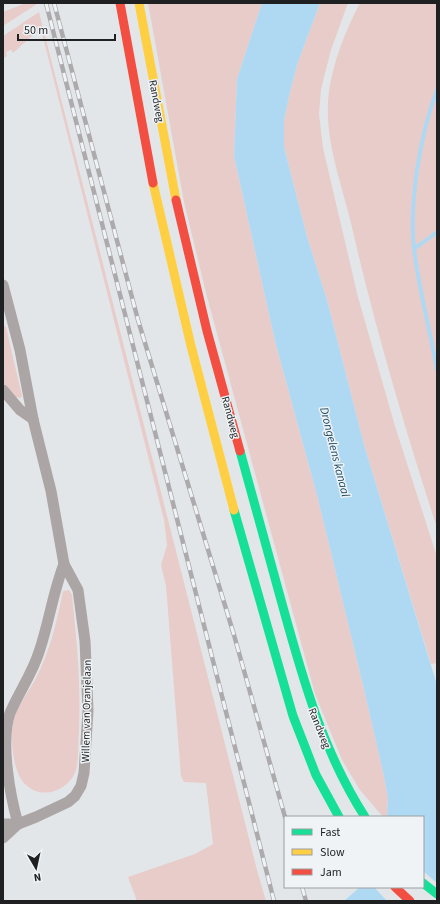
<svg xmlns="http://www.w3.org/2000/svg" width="440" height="904" font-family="'Source Sans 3',sans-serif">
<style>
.green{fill:#e8ccca}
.water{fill:#afd9f2}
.pier{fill:#e3e6e8}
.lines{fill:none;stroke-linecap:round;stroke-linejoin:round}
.stream{stroke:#afd9f2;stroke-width:4}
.street{stroke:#aca5a5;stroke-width:11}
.fast{stroke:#16e098;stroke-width:9}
.slow{stroke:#ffcf43;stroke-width:9}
.jam{stroke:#f24e42;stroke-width:9}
.rail-casing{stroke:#acaaac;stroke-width:4.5}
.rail{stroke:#eff3f6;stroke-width:3;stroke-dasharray:9;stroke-linecap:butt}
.labels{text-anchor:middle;stroke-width:3;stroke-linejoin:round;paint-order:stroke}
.street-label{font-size:11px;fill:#1f2021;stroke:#eff3f6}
.water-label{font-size:12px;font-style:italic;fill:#1e4b64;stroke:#eff3f6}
</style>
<rect width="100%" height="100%" fill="#e3e6e8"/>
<!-- green -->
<g class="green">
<polygon points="26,3 37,4 3,26 3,12"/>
<polygon points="148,3 262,3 237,79 234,156 275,341 318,499 363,685 383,772 388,798 387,817 383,817 360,790 342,760 315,694 206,293 184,202"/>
<polygon points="320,3 348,3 331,50 321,89 319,114 323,148 358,297 395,426 437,557 437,663 431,664 364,445 327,300 307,237 284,147 284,120 290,92 298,62"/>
<path d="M360,3h77v525c-33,-102 -63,-204 -87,-309 -10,-40 -27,-85 -21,-128 4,-29 17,-62 31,-88z"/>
<polygon points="39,12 257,870 266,901 137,901 128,877 195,854 213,844 206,783 184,782 181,776 166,586 161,565 167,545 164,520 43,37 37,33 33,35 13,53 11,50 6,52 7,56 3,59 3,36"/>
<polygon points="3,325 6,327 22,396 20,398 13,396 3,382"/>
<path d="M69,590l3,5c5,47 9,89 7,136 -1,13 0,27 -3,39 -7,21 -35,31 -51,14 -12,-11 -15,-45 -12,-61 2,-15 16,-31 23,-45 14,-27 21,-57 27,-87z"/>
</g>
<!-- water -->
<polygon class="water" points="262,3 320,3 298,62 290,92 284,120 284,147 307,237 327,300 364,445 437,685 437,901 344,901 360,887 423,887 423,817 387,817 388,798 383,772 363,685 318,499 275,341 234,156 237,79"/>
<!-- pier -->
<polygon class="pier" points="423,871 437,883 437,901 387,901 374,887 423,887"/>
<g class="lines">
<!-- stream -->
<g class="stream">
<path d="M437,90c-17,45 -28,112 -23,159 5,41 16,81 23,121"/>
<polyline points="414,249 437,232"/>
</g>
<!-- street -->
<g class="street">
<polyline points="3,285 20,350 33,419 51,491 64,564 78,590 85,641 88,711 84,773 81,786 75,796 68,802 36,817 18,824 3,824"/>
<polyline points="3,390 20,410 33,419"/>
<path d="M18,824c-8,-29 -18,-82 -8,-111 9,-21 22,-39 29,-61 10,-29 14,-60 25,-88"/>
<polyline points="3,838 18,824"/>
</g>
<!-- fast -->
<g class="fast">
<path d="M240,451c14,50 28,100 41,149 21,76 41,150 84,217"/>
<polyline points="234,510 293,716 316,775 339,817"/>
<polyline points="423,883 437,894"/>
</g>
<!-- slow -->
<g class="slow">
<polyline points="139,3 176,200"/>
<polyline points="153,183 191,346 234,510"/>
</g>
<!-- jam -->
<g class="jam">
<polyline points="120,3 153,183"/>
<polyline points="176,200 207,331 240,451"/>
<polyline points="395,887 410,901"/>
</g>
<!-- rail casing -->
<g class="rail-casing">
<g id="rail">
<polyline points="46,3 274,901"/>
<polyline points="54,3 138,320 234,635 285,817"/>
<polyline points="302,887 306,901"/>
</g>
</g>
<!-- rail -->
<use href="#rail" class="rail"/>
</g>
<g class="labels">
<!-- street labels -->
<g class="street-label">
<text transform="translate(157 101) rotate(79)" y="4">Randweg</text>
<text transform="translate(231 417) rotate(75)" y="4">Randweg</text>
<text transform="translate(86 711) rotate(-89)" y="4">Willem van Oranjelaan</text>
<text transform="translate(320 728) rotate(68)" y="4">Randweg</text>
</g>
<!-- water labels -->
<g class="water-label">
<text transform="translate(335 452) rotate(76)" y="4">Drongelens kanaal</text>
</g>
</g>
<!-- border -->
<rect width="440" height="904" fill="none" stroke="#1f2021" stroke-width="8"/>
<!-- legend -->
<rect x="284" y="816" width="140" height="72" fill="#eff3f6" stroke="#9c9fa1"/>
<rect x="292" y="829" width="20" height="6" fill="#16e098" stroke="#9c9fa1"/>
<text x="320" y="836" font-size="12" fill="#1f2021">Fast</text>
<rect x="292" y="849" width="20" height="6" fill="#ffcf43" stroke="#9c9fa1"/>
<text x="320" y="856" font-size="12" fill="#1f2021">Slow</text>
<rect x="292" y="869" width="20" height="6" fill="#f24e42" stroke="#9c9fa1"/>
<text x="320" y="876" font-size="12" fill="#1f2021">Jam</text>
<!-- north arrow -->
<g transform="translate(36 868) rotate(171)" stroke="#eff3f6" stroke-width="3" paint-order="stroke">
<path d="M0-3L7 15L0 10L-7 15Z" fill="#1f2021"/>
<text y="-6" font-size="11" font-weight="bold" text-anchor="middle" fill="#1f2021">N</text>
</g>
<!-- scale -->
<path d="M18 34v6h97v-6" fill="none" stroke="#1f2021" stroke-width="2"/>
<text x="24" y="34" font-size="12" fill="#1f2021" stroke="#eff3f6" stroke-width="3" paint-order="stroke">50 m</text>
</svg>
